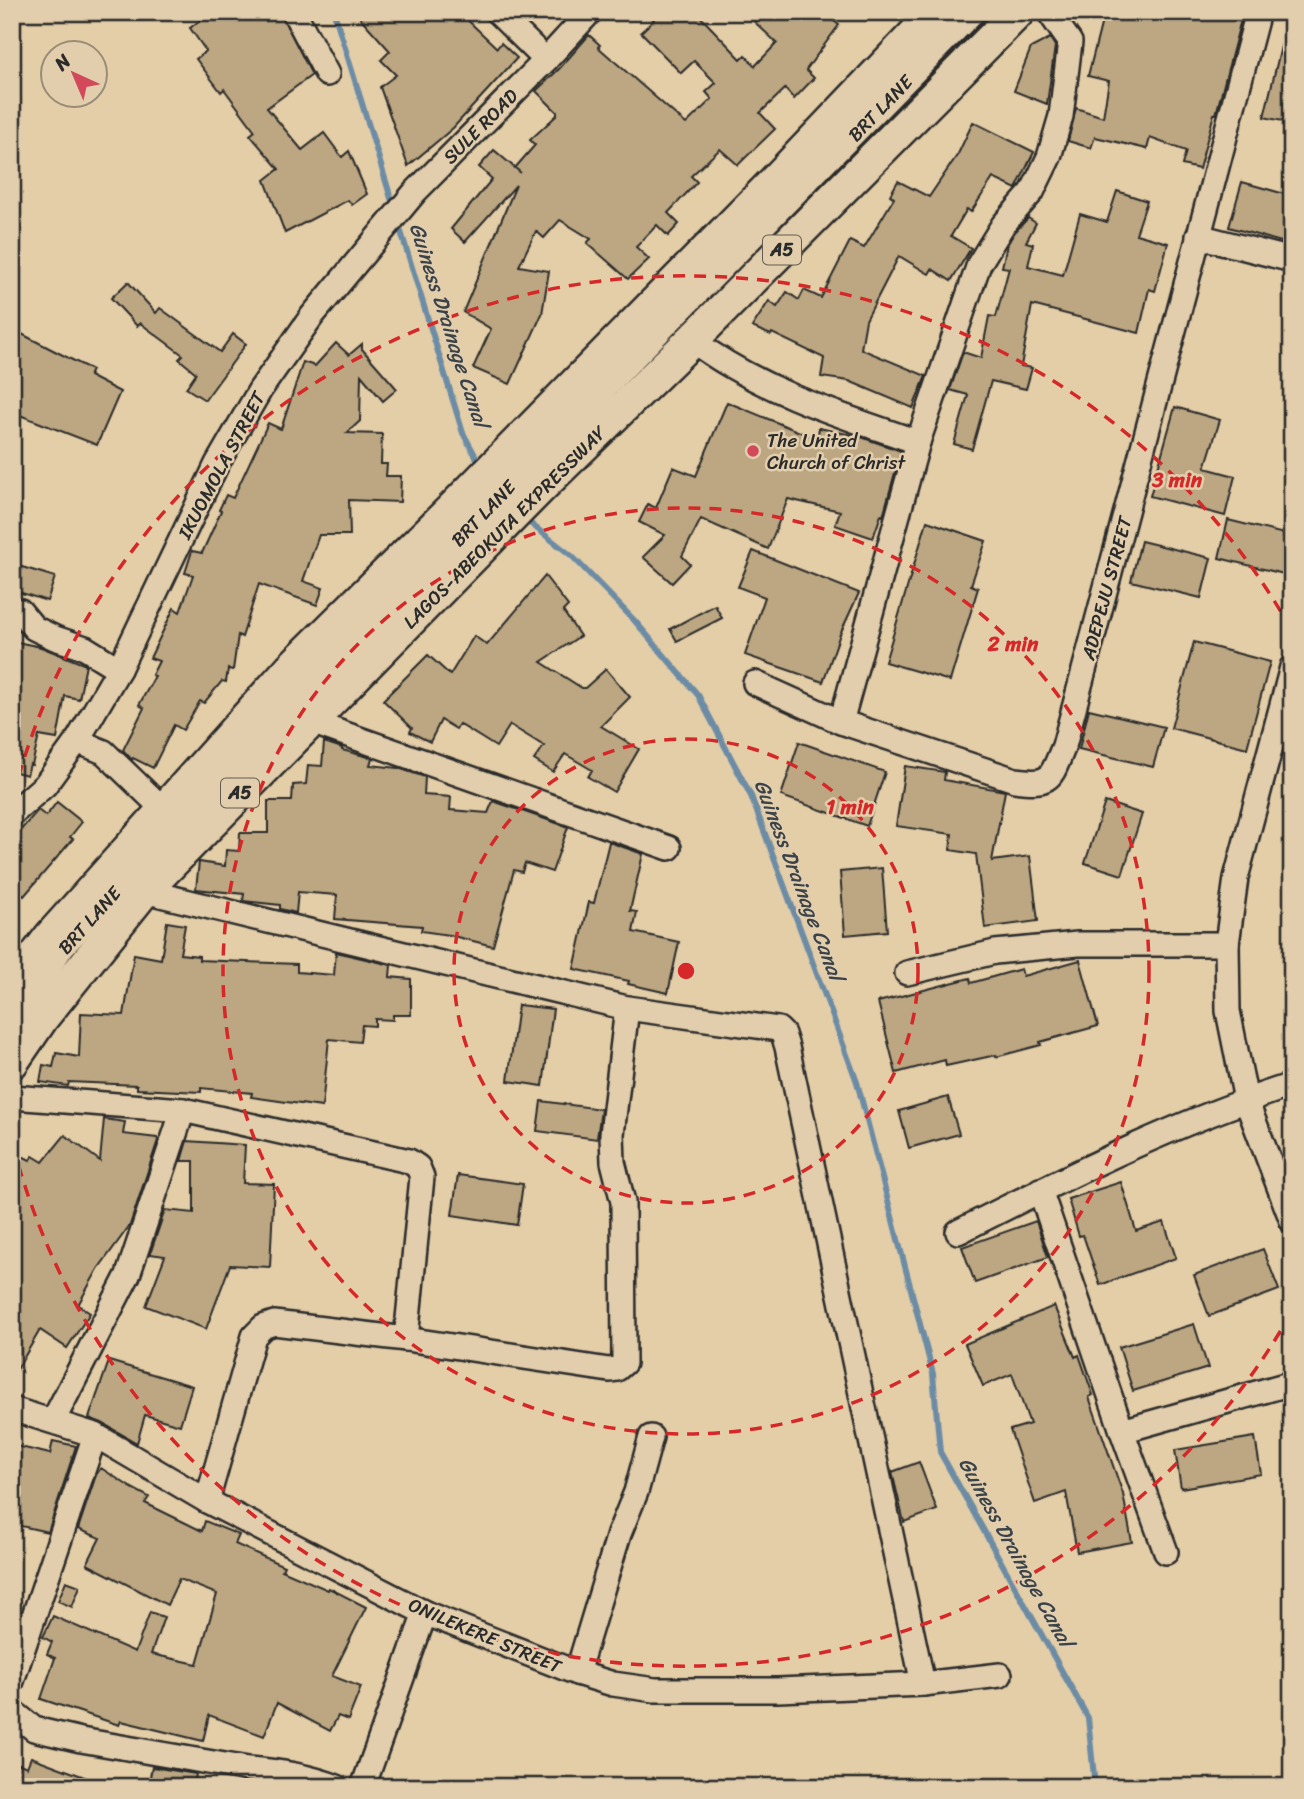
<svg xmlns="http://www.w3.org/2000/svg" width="1304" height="1799" font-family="Sriracha,sans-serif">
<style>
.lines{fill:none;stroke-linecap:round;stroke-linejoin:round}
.stream{stroke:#6c8ca5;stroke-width:6}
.building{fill:#bca782;stroke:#2b2b2b;stroke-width:2}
.minor-casing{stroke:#2b2b2b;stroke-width:28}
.highway-casing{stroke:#2b2b2b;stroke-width:37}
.minor{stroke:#e2ceac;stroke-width:23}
.highway{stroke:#e2ceac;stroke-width:32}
.ring{fill:none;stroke:#d62828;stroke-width:3.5;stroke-dasharray:12 9}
.poi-dot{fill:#d1495b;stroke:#e2ceac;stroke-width:2.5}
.labels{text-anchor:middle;stroke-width:5;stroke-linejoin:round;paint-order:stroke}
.shield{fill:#e2ceac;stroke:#625c52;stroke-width:2}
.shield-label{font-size:18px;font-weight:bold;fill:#2b2b2b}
.street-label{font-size:19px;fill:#2b2b2b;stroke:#e2ceac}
.poi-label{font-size:19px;fill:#2b2b2b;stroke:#e2ceac;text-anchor:start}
.water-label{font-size:21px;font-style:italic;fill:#3b4349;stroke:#e2ceac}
.centre{fill:#d62828;stroke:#e2ceac;stroke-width:3.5}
.ring-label{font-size:21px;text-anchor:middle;font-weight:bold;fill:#d62828;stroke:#e2ceac;stroke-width:5;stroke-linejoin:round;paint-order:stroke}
</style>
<rect width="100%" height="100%" fill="#e4cea8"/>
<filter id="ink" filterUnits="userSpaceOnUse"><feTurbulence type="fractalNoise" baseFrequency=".0143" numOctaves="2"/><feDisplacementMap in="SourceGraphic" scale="14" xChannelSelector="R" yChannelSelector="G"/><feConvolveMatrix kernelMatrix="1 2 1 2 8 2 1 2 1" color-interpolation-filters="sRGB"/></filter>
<g filter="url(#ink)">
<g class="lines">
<!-- stream -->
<g class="stream">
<polyline points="334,12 394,208"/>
<polyline points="398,222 463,433 481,466"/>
<polyline points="522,517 572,556 634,620 698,695 751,796 857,1082 933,1374 940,1452 1088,1718 1095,1787"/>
</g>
</g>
<!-- building -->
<g class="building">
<polygon points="211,12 280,12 312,75 267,108 302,150 324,133 342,157 349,151 367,194 352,205 348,200 285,233 265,180 279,169 250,135 255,131 224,89 221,92 196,59 206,51 190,28"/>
<polygon points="355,12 459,12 497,48 501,43 517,58 453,128 408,166 380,87 396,75 381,60 390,51"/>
<polygon points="646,12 696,12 741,59 745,55 755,66 777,43 744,12 822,12 839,25 806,70 814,78 794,99 785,89 760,113 775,129 738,165 720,149 691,176 697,182 668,213 679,224 668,236 657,225 636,247 649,259 628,279 587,243 591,239 560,220 544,238 536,231 519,266 549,271 542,314 510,384 473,368 491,329 463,312 516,185 465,242 451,229 492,179 479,167 494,150 521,173 515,168 535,145 530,140 557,115 557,112 536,91 560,68 589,35 600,45 598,47 686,124 712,99 706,92 716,83 694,61 681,73 641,32 654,20"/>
<polygon points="1140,12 1243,12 1216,114 1214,114 1199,169 1182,165 1186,151 1150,138 1147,149 1095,137 1091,148 1068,141 1076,108 1103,117 1109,81 1088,76 1104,13 1138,21"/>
<polygon points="1286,26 1292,27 1292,123 1264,117"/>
<polygon points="1050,38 1055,46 1047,104 1014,91 1031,48"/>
<polygon points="973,122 1034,152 1016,189 993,178 971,212 967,209 951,236 971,248 951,281 932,269 929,274 899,256 866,320 861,349 926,376 913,408 849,381 821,377 824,358 772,333 771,335 752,327 769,301 777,307 787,292 799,300 804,290 821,298 850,241 864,248 894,198 890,195 898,181 929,197 958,154"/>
<polygon points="1242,182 1292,196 1292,245 1229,227"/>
<polygon points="1117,191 1147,201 1136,234 1168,243 1155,291 1149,289 1139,333 1032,305 1021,366 1032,368 1026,389 991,381 972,449 954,444 968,395 950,390 963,352 981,358 989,316 996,317 1009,268 1002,267 1007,245 1014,233 1028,218 1036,223 1026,242 1033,244 1028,266 1063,275 1080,214 1107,222"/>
<polygon points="128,282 156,313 160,308 220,352 233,334 246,344 205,400 186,388 196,373 179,359 183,355 140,323 137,326 111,298"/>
<polygon points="12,329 92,370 89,376 120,392 97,445 12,412"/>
<polygon points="336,343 349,355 362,344 362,349 397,389 383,401 361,375 360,421 347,433 382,434 381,464 387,464 386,476 401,476 400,502 349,500 350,535 319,535 303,581 323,588 317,605 259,584 242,637 238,635 233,670 228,669 226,682 222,681 204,703 200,701 183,730 174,725 153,768 133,758 132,760 123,750 144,708 139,705 155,676 152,675 159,661 150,658 174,608 180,612 193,575 185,573 192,551 202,553 221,511 219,510 226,495 233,498 268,423 281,429 303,362 315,366"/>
<polygon points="727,402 817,439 819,428 861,437 901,451 883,516 881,515 873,538 835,525 840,511 788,499 768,549 701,519 682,556 690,564 672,583 643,557 665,535 639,522 648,504 656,508 673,467 696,476"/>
<polygon points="1175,407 1220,420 1205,468 1235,476 1225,516 1150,496"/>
<polygon points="1228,520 1292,536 1292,576 1219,558"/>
<polygon points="927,521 986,541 971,585 978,588 950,681 885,662"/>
<polygon points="1141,541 1211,558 1201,598 1131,581"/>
<polygon points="753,551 859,593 840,634 823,682 745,655 765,597 738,587"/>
<polygon points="12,564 55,577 47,601 12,590"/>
<polygon points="545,576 568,606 563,611 580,636 541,662 582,688 585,688 606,669 630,697 601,726 639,749 614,792 588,777 592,770 565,754 553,772 534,760 544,746 510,725 496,747 459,724 456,729 441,720 430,742 410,732 412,728 383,700 428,655 450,675 474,636 487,645"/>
<polygon points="715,605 722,618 677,641 670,629"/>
<polygon points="12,641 41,647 86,665 79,699 65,696 57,739 39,736 32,765 30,764 27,775 12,771"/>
<polygon points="1194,642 1270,662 1247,748 1171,728"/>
<polygon points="1089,709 1164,727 1153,767 1079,749"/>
<polygon points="324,742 342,748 342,750 372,758 370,765 398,768 425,777 424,795 451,797 450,810 488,813 493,801 568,827 552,872 525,863 522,872 514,870 493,946 449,935 421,931 422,926 335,919 337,895 298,892 296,913 280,909 280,905 243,901 244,894 196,889 199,862 225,866 226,850 239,851 240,833 268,833 268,801 292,801 293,785 306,784 308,765 322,766"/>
<polygon points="799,742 885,772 867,826 781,796"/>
<polygon points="905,766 945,772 944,780 1005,791 992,861 1030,856 1038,921 985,928 976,854 950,850 952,834 896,826"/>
<polygon points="57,802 82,822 70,837 73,839 24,896 12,885 12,840 38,810 46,816"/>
<polygon points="1105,802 1142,814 1122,875 1085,863"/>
<polygon points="609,842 643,854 630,911 637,912 633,932 679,942 668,993 628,984 629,981 574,969 589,902 594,903"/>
<polygon points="882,868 887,931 845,935 840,872"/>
<polygon points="167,922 185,925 180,954 199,956 199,960 297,964 297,972 334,975 336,952 391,965 390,977 411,979 411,1015 393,1015 393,1020 375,1019 375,1026 362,1025 360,1042 329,1039 322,1107 251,1097 252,1093 201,1088 201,1092 137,1089 137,1085 69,1082 68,1086 40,1082 43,1065 53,1067 56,1053 79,1057 81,1013 124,1015 134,954 161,959"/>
<polygon points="1080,960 1098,1026 1040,1042 1041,1045 996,1057 996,1055 946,1066 945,1060 896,1073 878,1002 970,978 971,983 1021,969 1023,976"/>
<polygon points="518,1005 553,1009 543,1086 508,1081"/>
<polygon points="948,1097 959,1134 909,1148 899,1111"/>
<polygon points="541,1101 601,1109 597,1139 537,1131"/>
<polygon points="104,1119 125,1122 123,1134 157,1138 158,1140 130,1225 98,1269 78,1305 90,1313 67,1348 40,1330 12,1378 12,1151 30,1160 33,1156 43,1162 65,1135 100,1161"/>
<polygon points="187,1141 245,1145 243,1183 274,1184 270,1267 230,1265 206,1329 146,1306 165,1256 150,1254 165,1210 194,1213 194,1161 181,1161"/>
<polygon points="458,1175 523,1184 517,1225 452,1215"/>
<polygon points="1121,1182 1136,1231 1164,1222 1176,1258 1100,1285 1083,1235 1079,1236 1068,1199"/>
<polygon points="1036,1221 1048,1257 975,1283 962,1247"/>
<polygon points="1263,1249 1279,1290 1209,1316 1194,1275"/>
<polygon points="1054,1306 1075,1357 1079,1355 1093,1395 1089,1397 1123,1494 1132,1542 1077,1552 1066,1492 1035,1503 1010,1430 1030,1424 1012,1374 983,1386 965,1344"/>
<polygon points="1194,1324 1208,1368 1133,1391 1119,1347"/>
<polygon points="109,1361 192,1386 180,1425 145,1415 137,1443 102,1423 89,1418"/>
<polygon points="1255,1437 1261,1474 1181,1488 1175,1450"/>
<polygon points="53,1441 76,1446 48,1532 12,1524 12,1445 50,1454"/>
<polygon points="919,1462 937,1510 904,1522 892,1472"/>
<polygon points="101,1468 130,1487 149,1497 145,1503 202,1531 205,1521 239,1535 235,1544 284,1566 282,1570 328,1590 329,1588 366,1607 332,1676 361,1687 348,1720 338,1716 330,1731 277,1703 264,1736 209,1715 203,1741 121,1721 119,1725 41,1699 55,1658 47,1654 52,1642 43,1637 53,1616 135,1652 150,1612 164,1617 151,1654 197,1664 217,1594 179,1579 167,1605 87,1564 100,1538 78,1529 96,1475"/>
<polygon points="66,1581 80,1586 72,1607 58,1601"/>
<polygon points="31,1757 106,1785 105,1787 12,1787 12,1761 27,1767"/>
<polygon points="152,1767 196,1774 194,1787 149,1782"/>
</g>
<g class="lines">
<!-- minor casing -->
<g class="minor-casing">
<g id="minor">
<polyline points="294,12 327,74"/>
<polyline points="497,12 546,60"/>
<polyline points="1198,236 1292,260"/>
<path d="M692,340c66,50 149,76 226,102"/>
<polyline points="12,610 20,611 34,628 55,638 85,648 119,669"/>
<polyline points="1292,667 1236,878 1227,944 1228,1011 1246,1100 1292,1221"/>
<path d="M755,683l86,39 174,58c38,5 35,-2 49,-34l194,-734"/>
<polyline points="311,722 669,848"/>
<polyline points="841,722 918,442 979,264 1003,225 1032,192 1049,157 1061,116 1070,42 1049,12"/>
<polyline points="77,741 104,752 164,810"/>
<polyline points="12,814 45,785 77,741 119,669 217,464 260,390 312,316 415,192 546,60 590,12"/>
<polyline points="144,891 627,1008 778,1029 783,1034 787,1047 923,1684"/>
<polyline points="907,973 995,952 1078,944 1227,944"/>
<polyline points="12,1022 63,946 221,778 973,12"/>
<polyline points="12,1097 183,1110 409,1161 418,1167 422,1177 406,1339"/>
<polyline points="1040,1190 1122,1431 1166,1552"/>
<path d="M958,1232c109,-55 217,-110 334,-147"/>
<polyline points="12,1409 95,1435 207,1501 425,1613 577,1673 613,1684 655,1690 778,1690 923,1684 1000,1675"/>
<polyline points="53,1421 128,1275 183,1110"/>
<polyline points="1122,1431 1292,1383"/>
<polyline points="207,1501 254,1336 263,1327 274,1323 406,1339 609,1370 617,1369 624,1363 623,1202 613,1162 612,1134 627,1008"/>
<polyline points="577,1673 619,1534 636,1492 651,1437"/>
<polyline points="12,1681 95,1435"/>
<path d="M12,1716l5,-1 17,14 47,11 167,29c31,2 60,7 89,18"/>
<polyline points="363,1787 425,1613"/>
</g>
</g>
<!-- highway casing -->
<g class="highway-casing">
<g id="highway">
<polyline points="12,987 51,936 290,669 455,506 771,185 936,12"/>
<polyline points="12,1062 42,1018 144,891 542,486 692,340 1018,12"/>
</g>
</g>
<!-- minor -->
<use href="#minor" class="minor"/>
<!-- highway -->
<use href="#highway" class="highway"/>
</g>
</g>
<!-- distance rings -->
<g class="ring">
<circle cx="686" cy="971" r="232"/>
<circle cx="686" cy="971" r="463"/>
<path d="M1291 1313A695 695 0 0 1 13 1145M13 797A695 695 0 0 1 1291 629"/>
</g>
<!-- markers -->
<circle class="poi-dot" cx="753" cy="451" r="7"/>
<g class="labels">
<!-- shield labels -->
<g class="shield">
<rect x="763" y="235.5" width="38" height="29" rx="5"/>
<rect x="221" y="778.5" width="38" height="29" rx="5"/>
</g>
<g class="shield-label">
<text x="782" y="256">A5</text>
<text x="240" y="799">A5</text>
</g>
<!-- street labels -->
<g class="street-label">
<text transform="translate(880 108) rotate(-46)" y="7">BRT LANE</text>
<text transform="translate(480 126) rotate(-45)" y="7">SULE ROAD</text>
<text transform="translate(221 465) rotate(-62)" y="7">IKUOMOLA STREET</text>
<text transform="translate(483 513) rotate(-46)" y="7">BRT LANE</text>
<text transform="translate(504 527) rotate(-45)" y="7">LAGOS-ABEOKUTA EXPRESSWAY</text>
<text transform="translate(1106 588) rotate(-75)" y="7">ADEPEJU STREET</text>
<text transform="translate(89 920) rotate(-48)" y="7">BRT LANE</text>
<text transform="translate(485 1635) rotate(23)" y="7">ONILEKERE STREET</text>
</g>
<!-- poi labels -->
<g class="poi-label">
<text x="767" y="447">The United<tspan x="767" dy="22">Church of Christ</tspan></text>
</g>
<!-- water labels -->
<g class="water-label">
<text transform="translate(449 325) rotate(72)" y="7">Guiness Drainage Canal</text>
<text transform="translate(799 880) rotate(69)" y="7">Guiness Drainage Canal</text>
<text transform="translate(1016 1552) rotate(61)" y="7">Guiness Drainage Canal</text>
</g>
</g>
<circle cx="686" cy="971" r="10" class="centre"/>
<g class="ring-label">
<text x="1177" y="487">3 min</text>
<text x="1013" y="651">2 min</text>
<text x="850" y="814">1 min</text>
</g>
<!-- margin -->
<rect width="1304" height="1799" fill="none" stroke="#e2ceac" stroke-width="42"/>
<rect x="21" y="21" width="1262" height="1757" fill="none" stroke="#2b2b2b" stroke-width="2.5" filter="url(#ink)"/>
<!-- north arrow -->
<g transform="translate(74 74) rotate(316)"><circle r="33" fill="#e2ceac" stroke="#998d78" stroke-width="2"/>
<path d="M0-5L12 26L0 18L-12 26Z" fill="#d1495b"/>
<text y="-10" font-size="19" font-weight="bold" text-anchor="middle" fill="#2b2b2b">N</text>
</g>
</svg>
